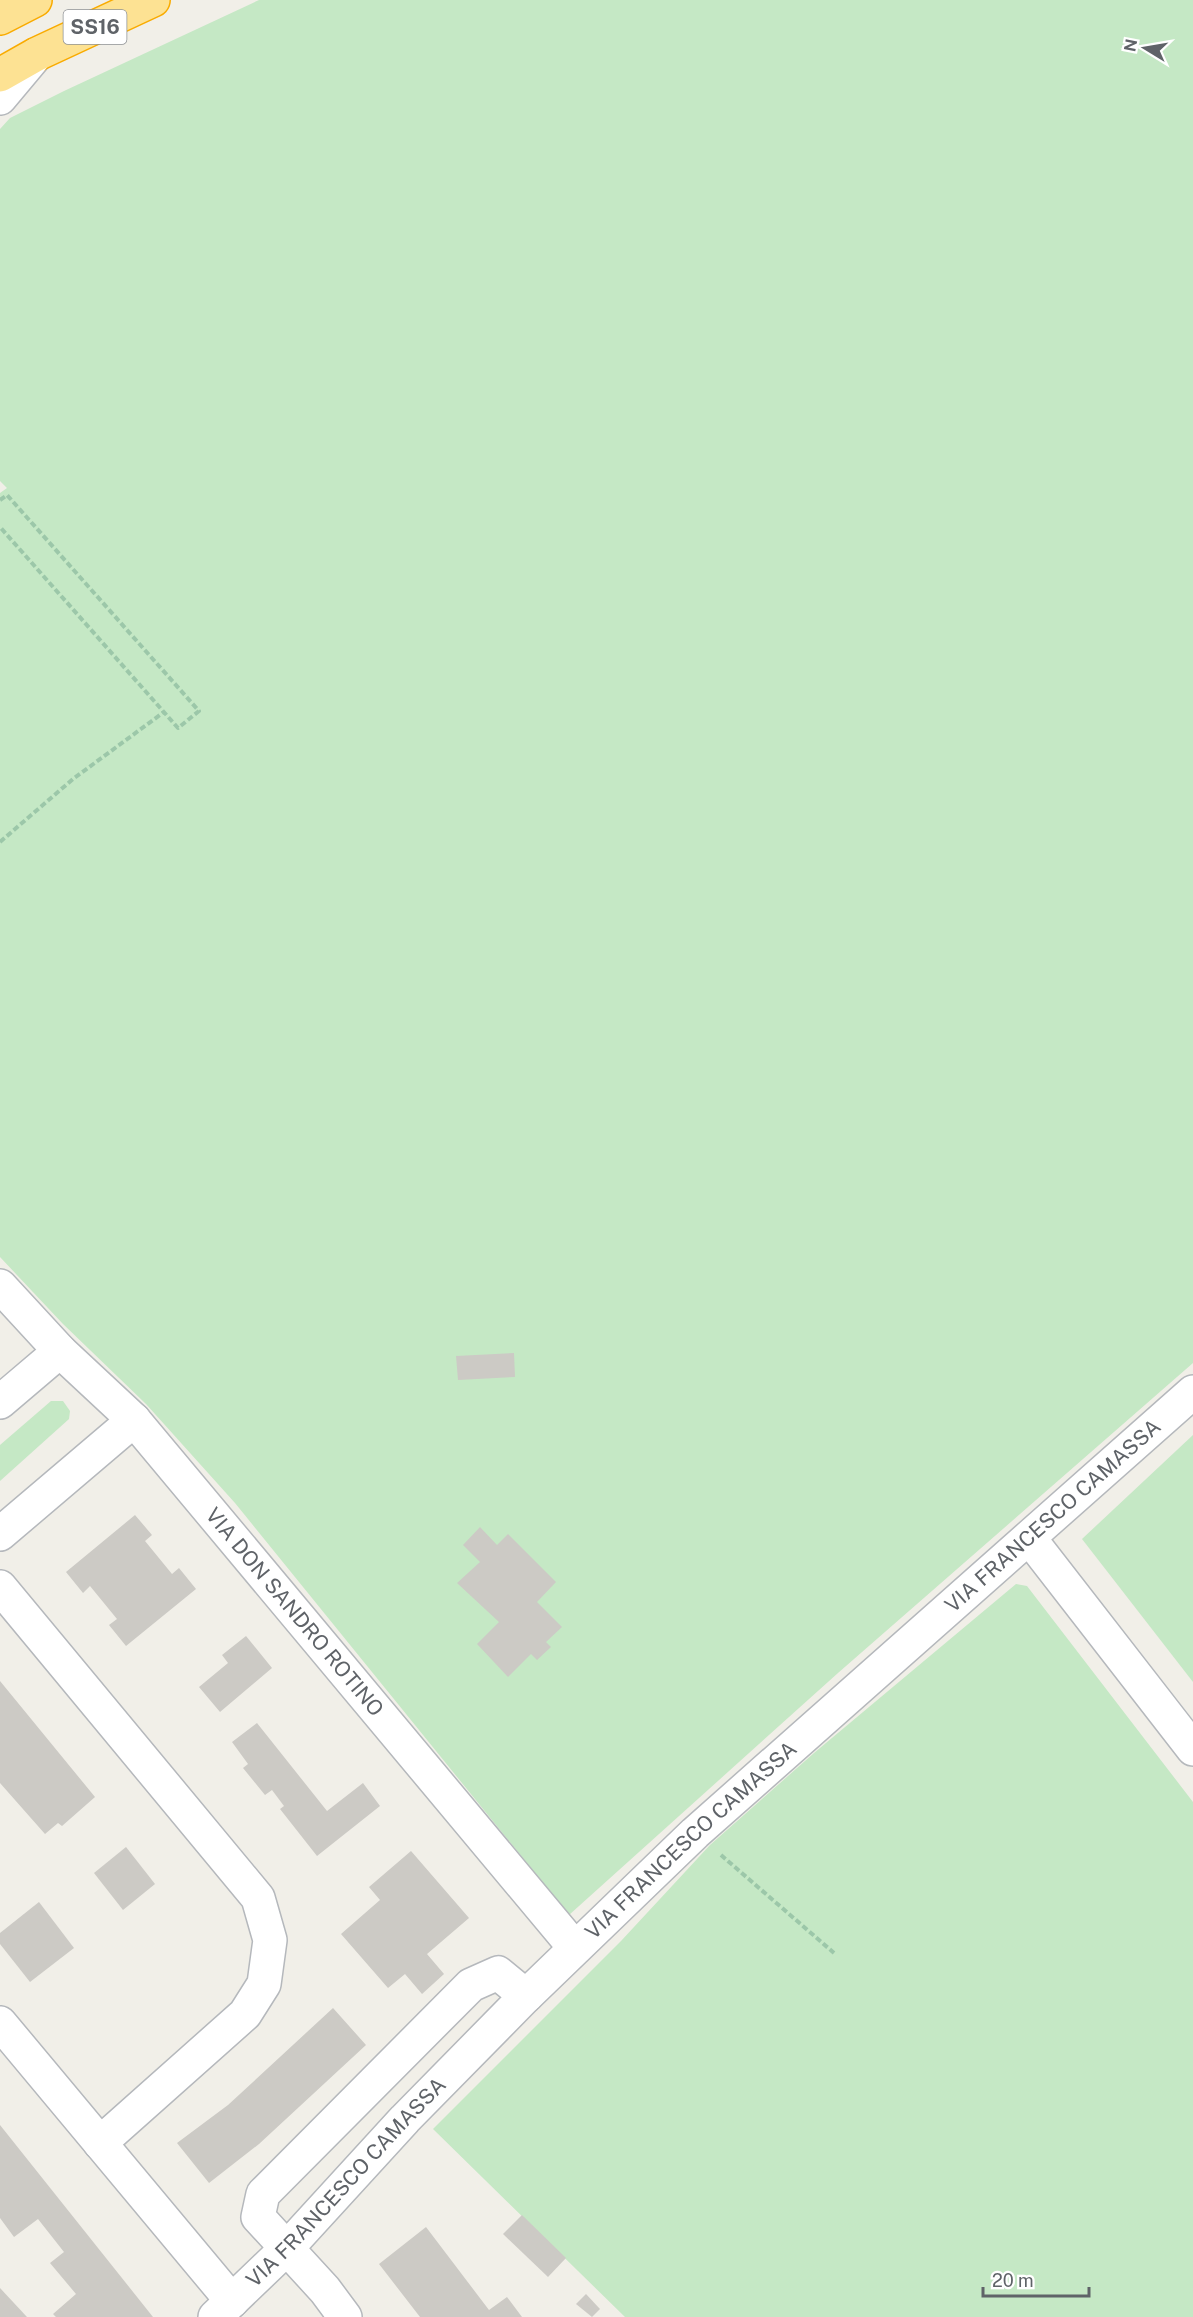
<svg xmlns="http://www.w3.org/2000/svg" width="1193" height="2317" font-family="'Public Sans',sans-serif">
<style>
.green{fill:#c5e8c5}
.building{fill:#cccac5}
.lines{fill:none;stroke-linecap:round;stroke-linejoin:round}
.minor-casing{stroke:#b5b8bc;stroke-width:36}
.highway-casing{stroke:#f9ab00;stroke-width:36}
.path{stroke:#9cc7a9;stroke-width:4;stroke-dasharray:6 3;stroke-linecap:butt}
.minor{stroke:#fff;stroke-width:33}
.highway{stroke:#fde293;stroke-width:33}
.labels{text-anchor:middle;stroke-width:6;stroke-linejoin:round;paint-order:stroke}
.shield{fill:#fff;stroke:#8f9295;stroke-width:1.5}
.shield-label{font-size:20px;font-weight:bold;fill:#5f6368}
.street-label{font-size:21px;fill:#5f6368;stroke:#fff}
</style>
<rect width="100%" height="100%" fill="#f1efe8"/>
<!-- green -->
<g class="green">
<polygon points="259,0 1193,0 1193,1363 838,1673 569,1915 235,1503 146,1404 63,1324 0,1257 0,493 7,488 0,481 0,129 10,118 64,91"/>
<polygon points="51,1401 63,1401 70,1411 69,1419 0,1481 0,1445"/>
<polygon points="1193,1435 1193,1682 1082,1539"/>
<polygon points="1016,1584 1027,1586 1193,1802 1193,2317 625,2317 433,2129 621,1941 710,1845 814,1753"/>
</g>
<!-- building -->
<g class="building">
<polygon points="514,1353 515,1377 458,1380 456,1356"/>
<polygon points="135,1515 152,1535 145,1541 172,1574 179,1568 196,1589 126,1646 109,1625 117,1619 90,1586 83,1593 66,1572"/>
<polygon points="480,1527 497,1545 508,1534 556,1582 537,1602 562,1627 546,1642 551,1647 537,1660 531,1654 508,1677 477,1644 499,1622 457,1583 480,1562 463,1545"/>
<polygon points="246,1636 272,1668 220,1712 199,1687 228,1663 222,1655"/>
<polygon points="0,1681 95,1797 62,1826 58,1823 45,1834 0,1783"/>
<polygon points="257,1723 327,1811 363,1783 380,1806 317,1856 280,1809 284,1806 272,1790 265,1795 243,1768 248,1764 232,1742"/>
<polygon points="126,1847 155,1884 123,1910 94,1873"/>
<polygon points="411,1851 469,1918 427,1954 444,1974 422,1994 405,1974 388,1988 341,1934 380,1900 369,1887"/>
<polygon points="39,1902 74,1948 30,1982 0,1944 0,1933"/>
<polygon points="333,2008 366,2045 259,2144 209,2183 177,2143 228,2105"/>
<polygon points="0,2125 153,2317 56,2317 53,2314 76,2294 50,2263 64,2252 38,2219 14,2237 0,2218"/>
<polygon points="522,2215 566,2258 548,2277 503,2234"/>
<polygon points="426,2227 489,2310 507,2297 522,2317 420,2317 379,2264"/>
<polygon points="0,2288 27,2317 0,2317"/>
<polygon points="586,2294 600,2309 592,2317 576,2304"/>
</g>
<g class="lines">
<!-- minor casing -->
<g class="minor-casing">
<g id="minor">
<polyline points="0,98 36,55"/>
<path id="s1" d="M0,1286l60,65 74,69 441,528"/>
<polyline points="0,1402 60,1351"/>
<polyline points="0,1534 134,1420"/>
<polyline points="1030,1539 1193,1749"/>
<polyline points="0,1587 258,1898 270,1940 264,1984 245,2014 100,2143"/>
<polyline points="0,2023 232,2301"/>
<path id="s2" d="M215,2317l72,-69 118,-129 121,-123 169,-163 498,-441"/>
<polyline points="345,2317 325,2290 258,2217 263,2194 471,1985 498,1973 526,1996"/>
</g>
</g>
<!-- highway casing -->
<g class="highway-casing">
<g id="highway">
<polyline points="0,18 35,0"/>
<polyline points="0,75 37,54 153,0"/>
</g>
</g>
<!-- path -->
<g class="path">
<polyline points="0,500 7,495 199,711 178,728 0,527"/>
<polyline points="0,842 73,779 164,712"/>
<polyline points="721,1855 834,1953"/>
</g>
<!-- minor -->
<use href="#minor" class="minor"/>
<!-- highway -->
<use href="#highway" class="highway"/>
</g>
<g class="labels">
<!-- shield labels -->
<rect class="shield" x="63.5" y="10" width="63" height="34" rx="4.5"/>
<g class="shield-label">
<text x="95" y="34">SS16</text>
</g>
<!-- street labels -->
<g class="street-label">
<text dy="7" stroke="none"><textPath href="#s2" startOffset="1160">VIA FRANCESCO CAMASSA</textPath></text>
<text dy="7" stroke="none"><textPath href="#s1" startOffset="440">VIA DON SANDRO ROTINO</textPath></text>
<text dy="7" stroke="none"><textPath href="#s2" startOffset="674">VIA FRANCESCO CAMASSA</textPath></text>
<text dy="7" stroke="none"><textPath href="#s2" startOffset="188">VIA FRANCESCO CAMASSA</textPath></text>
</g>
</g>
<!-- north arrow -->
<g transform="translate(1145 48) rotate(281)" stroke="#ffffff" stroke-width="4.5" paint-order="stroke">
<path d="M0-4.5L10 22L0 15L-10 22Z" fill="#5f6368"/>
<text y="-9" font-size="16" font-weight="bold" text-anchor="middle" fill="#5f6368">N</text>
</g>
<!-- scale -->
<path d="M983 2287v9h106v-9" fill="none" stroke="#5f6368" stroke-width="3"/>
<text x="992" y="2287" font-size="18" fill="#5f6368" stroke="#ffffff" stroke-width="4.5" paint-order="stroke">20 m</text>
</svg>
